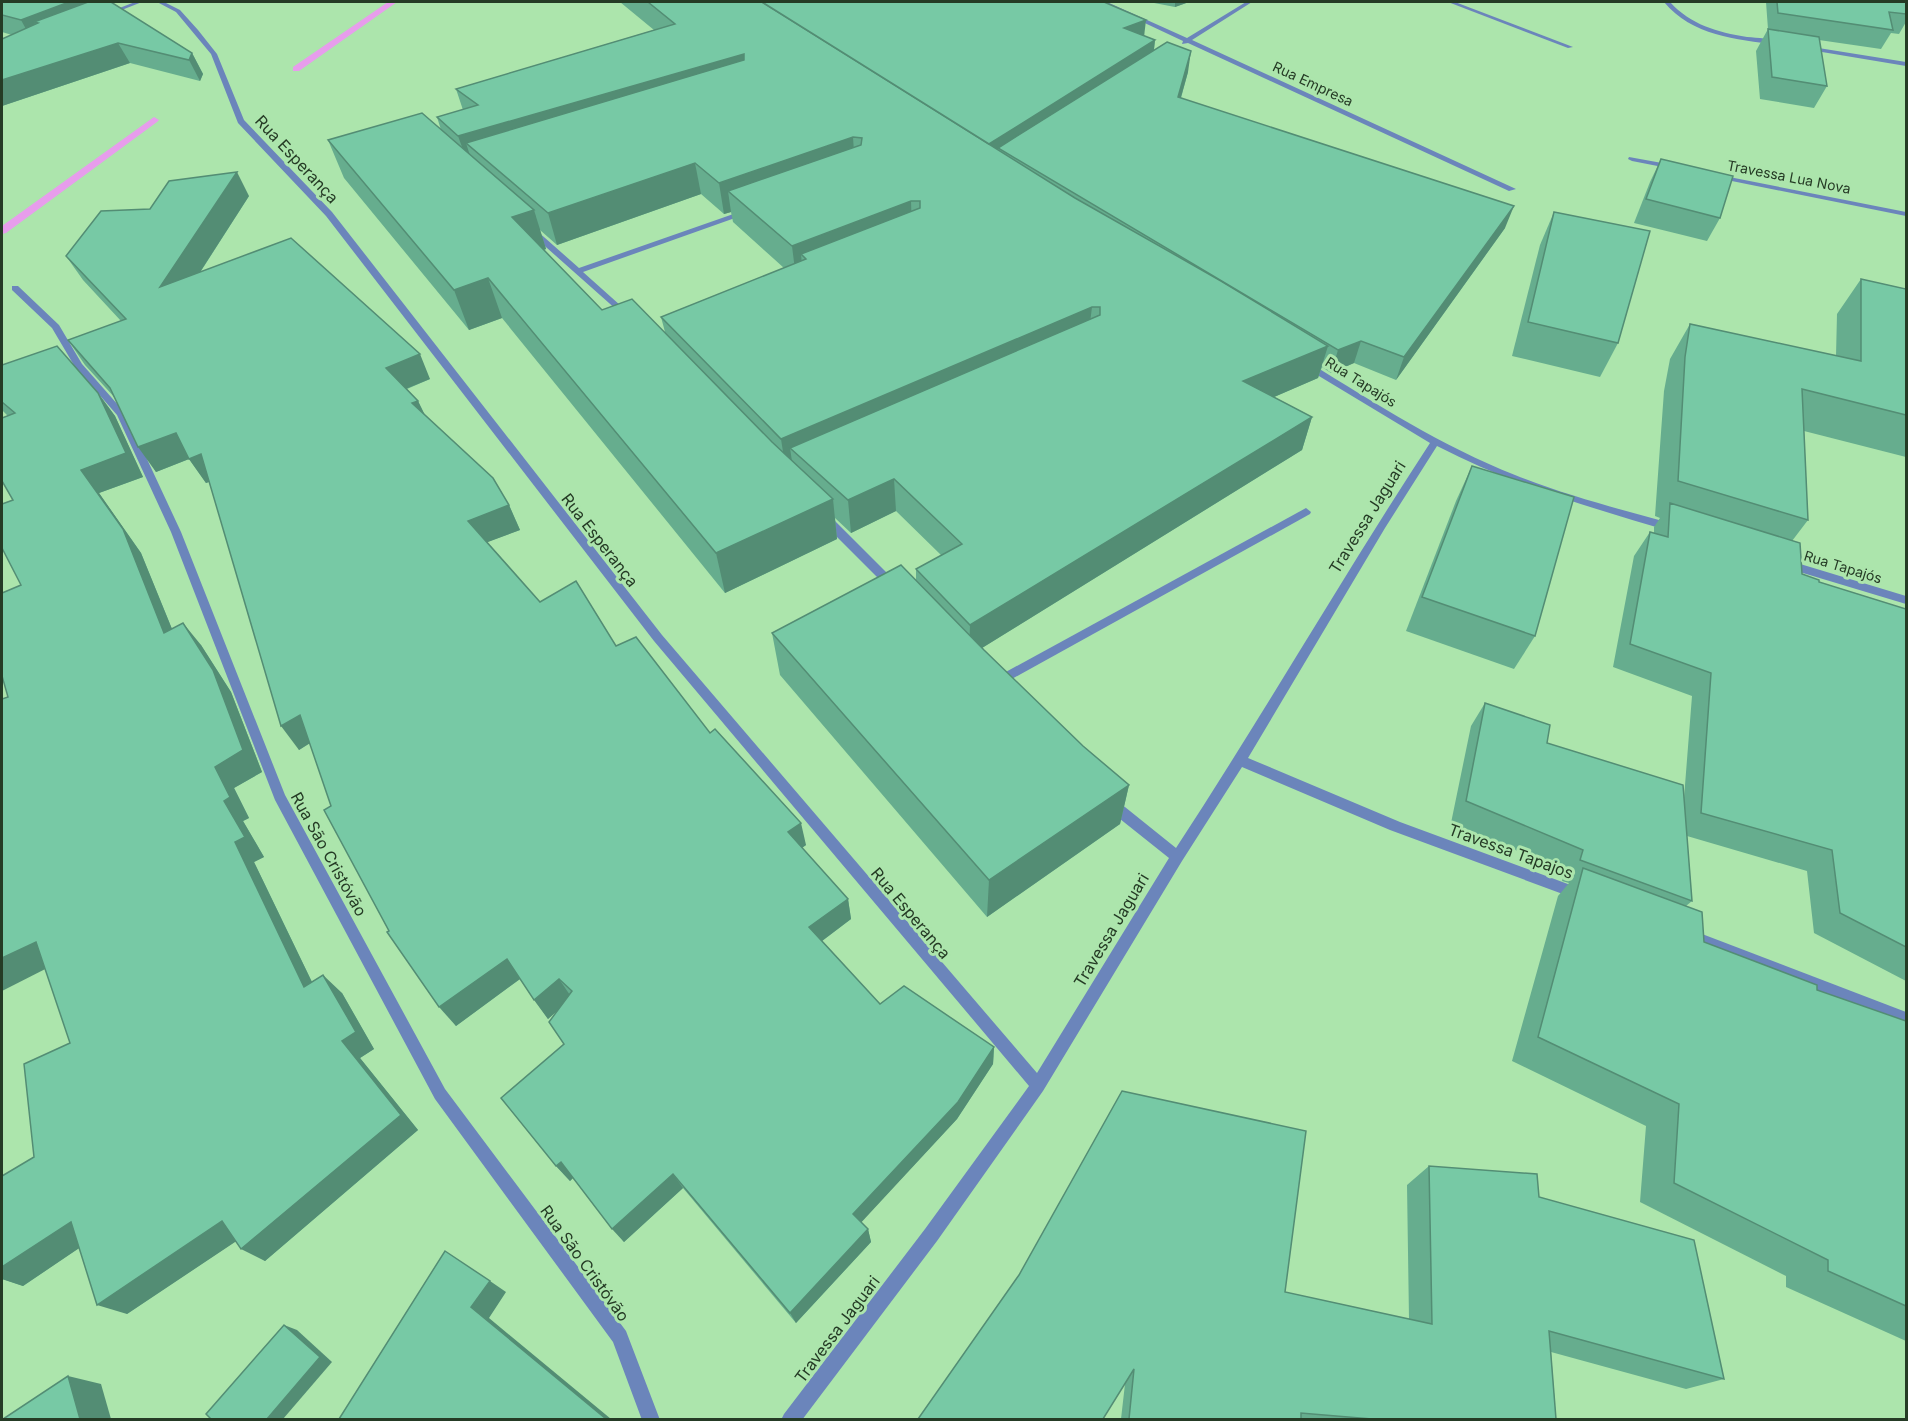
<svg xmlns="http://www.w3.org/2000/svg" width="1908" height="1421" font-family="Inter,sans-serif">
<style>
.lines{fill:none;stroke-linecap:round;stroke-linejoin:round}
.stream{fill:#e79dec;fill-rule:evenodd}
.minor{fill:#6b85bb;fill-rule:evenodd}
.wall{fill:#66ad8e;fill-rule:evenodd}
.shaded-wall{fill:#538d74}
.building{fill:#77c9a5;stroke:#538d74;stroke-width:1.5}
.labels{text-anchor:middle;stroke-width:6;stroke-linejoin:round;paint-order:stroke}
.far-street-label{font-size:14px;fill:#253b25;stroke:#ace5ac}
.street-label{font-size:16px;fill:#253b25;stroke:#ace5ac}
</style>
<rect width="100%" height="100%" fill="#ace5ac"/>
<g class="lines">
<!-- stream -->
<g class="stream">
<polygon points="388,2 397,2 299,71 293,71 293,67"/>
<polygon points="154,117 159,120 157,122 6,233 2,234 2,226"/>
</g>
<!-- minor -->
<g class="minor">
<polygon points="135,2 142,2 109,15 104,14"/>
<path d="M157,2h7l16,8 18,20 19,24 27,66 88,92 330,423 375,438 132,-215 -64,-51 -1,-4 1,-4 5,-1 5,1 61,49c87,-133 167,-272 254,-405l-126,-76v-4h6c66,41 132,83 205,112 52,21 108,35 162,50l1,3 -5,4c-81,-24 -161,-47 -236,-86l-52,82 -137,230 152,64 184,68 2,4 -2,4 -5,2 -189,-70 -148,-63 -60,94 -139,230 -106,150 -135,179h-21l3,-6 141,-185 104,-143 -375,-445 -328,-425 -88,-93 -27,-69 -35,-42z"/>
<polygon points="1100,2 1107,2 1187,38 1246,2 1252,2 1192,40 1516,189 1509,191 1188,43 1182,44 1183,41"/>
<polygon points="1448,2 1455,2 1573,47 1568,48"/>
<path d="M1664,2h6c21,23 47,30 77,35 11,1 24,1 33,6l-3,2c-41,-6 -85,-9 -113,-43z"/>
<polygon points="1806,46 1906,62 1906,66 1804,49 1804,47"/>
<polygon points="1629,157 1673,165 1677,167 1673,169 1632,161 1628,159"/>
<polygon points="1714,174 1906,212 1906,216 1717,178 1713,176"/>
<polygon points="742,211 749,213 583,272 630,314 631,316 627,319 529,232 536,230 579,268"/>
<polygon points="12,286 18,286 59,325 82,364 126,414 181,532 285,795 445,1089 626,1331 660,1420 642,1420 613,1342 435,1099 275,800 171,532 117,415 75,367 52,328 12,290"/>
<polygon points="1306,508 1311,512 1310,514 1001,685 993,685 991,682 993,679"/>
<polygon points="824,513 828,514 896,582 897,585 896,588 888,588 820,520 819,517"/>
<polygon points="1787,560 1906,596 1906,604 1783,567 1782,564 1783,561"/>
<polygon points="1689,929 1906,1012 1906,1026 1684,939 1682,935 1684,931"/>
</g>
</g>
<!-- wall -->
<g class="wall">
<polygon points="2,2 192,53 203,74 200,81 130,63 2,106 2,39 12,35 2,32"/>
<path d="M620,2h484l40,34 11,4 -1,10 34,22 -7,26 324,130 -109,152 -42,-17 -23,10 -9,-6 -4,11 -44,19 38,20 -10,33 -320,198 101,98 46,39 -9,39 -133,93 -207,-242 -8,-42 144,-53v-11l25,-14 -45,-44 -45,22 -16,-15 2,21 -112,54 -223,-275 -33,12 -125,-152 -16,-38 113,-10 -4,-13 26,-7 -7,-21 198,-59zM701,194l23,20 7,-2 2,10 51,46 -123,49 4,15 -63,-22 -58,-60 2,-1 -6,-19 17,15z"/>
<polygon points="1149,2 1189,2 1175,7"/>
<polygon points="1766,2 1906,2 1906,22 1899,34 1891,33 1881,49 1819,40 1827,86 1814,108 1760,99 1756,51 1768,29"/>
<polygon points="1661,159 1720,218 1707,241 1634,223 1650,182"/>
<polygon points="249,196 201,271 430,379 407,389 418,401 425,415 509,505 520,530 487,542 540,602 616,646 710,733 806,845 802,848 848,899 851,919 822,941 880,1004 994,1047 993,1064 957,1119 861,1222 868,1229 871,1242 796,1323 683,1188 624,1242 573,1178 570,1181 556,1166 564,1044 559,1009 548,1019 520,979 456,1026 389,931 331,806 310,743 299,750 209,482 206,483 189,459 156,472 115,398 85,365 68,340 121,321 83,280 66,256"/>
<polygon points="1554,212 1618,343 1600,377 1512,356 1540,245"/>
<polygon points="1861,279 1906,289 1906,457 1804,431 1808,520 1792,541 1802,574 1819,582 1906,609 1906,981 1814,933 1807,871 1687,836 1692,901 1686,906 1704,942 1817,990 1906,1021 1906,1341 1786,1287 1786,1276 1640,1202 1646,1126 1512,1061 1558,896 1569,883 1562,881 1565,871 1451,823 1471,726 1485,703 1547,743 1684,798 1692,696 1613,667 1634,556 1650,532 1654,533 1654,527 1660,518 1655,516 1664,391 1670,359 1690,324 1836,356 1837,314"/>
<polygon points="2,365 98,393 115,416 143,477 99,493 141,553 172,629 201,645 231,692 262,772 234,788 249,818 243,821 264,857 254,862 312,982 342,993 374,1049 360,1058 418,1130 265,1261 236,1241 127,1314 79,1248 23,1286 2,1279 2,1176 34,1157 70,1043 8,697 21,585 13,500 8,416 2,410"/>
<polygon points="1472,466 1535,636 1514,669 1406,631 1456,501"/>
<polygon points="1429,1166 1539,1197 1724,1379 1686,1389 1551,1352 1556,1419 1121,1419 1125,1384 918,1419 1285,1292 1409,1319 1407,1185"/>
</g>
<!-- shaded-wall -->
<g class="shaded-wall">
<polygon points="69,2 104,2 38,23 34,22 42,36 32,40 21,20"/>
<polygon points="1175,2 1189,2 1175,7"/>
<polygon points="1146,20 1144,37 1124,28"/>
<polygon points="1155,40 1153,57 998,148 998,157 987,145"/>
<polygon points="118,43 130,63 2,106 2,80"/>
<polygon points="1191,51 1188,72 1175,118 1178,97"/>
<polygon points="192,53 203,74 200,81 189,60"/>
<polygon points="744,54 748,83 466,143 473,165 469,166 458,136"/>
<polygon points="853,137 855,168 728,191 731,212 724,214 719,183"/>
<polygon points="695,163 701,194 557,245 548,213"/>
<polygon points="237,172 249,196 175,311 160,287"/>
<polygon points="911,201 912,232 801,254 803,275 796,278 792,246"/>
<polygon points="1514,206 1505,228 1396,380 1404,357"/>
<polygon points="534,210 546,249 525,256 512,217"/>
<polygon points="488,278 502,318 469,330 454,290"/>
<polygon points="1092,307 1088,339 790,448 793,468 786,471 781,439"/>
<polygon points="1361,341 1354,363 1331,373 1338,350"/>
<polygon points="1328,346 1318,378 1235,414 1243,381"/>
<polygon points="420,354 430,379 398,392 386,368"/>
<polygon points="98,393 115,416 143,477 99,493 141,553 183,656 164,633 81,470"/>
<polygon points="418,401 430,426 412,403"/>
<polygon points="1312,417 1302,450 969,656 970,625"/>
<polygon points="176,433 201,454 217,479 206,483 189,459 156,472 138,447"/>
<polygon points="894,479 896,511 851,533 848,500"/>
<polygon points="833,499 837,539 725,593 716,553"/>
<polygon points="509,505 520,530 480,545 468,521"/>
<polygon points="183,623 201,645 231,692 262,772 234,788 249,818 243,821 264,857 254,862 323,1005 304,987 235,842 215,767"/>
<polygon points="300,715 318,738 299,750 281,726"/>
<polygon points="1129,785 1120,824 987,917 989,880"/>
<polygon points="801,823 806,845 793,854 788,832"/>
<polygon points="848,899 851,919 814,947 809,927"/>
<polygon points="36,942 63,960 2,991 2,958"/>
<polygon points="507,959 520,979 456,1026 439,1007"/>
<polygon points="323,975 342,993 374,1049 360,1058 418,1130 265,1261 241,1249 342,1041"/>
<polygon points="559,979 572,998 548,1019 534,1000"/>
<polygon points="994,1047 993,1064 957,1119 857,1227 853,1214"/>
<polygon points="561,1162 574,1177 570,1181 556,1166"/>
<polygon points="673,1174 683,1188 624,1242 612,1229"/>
<polygon points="222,1221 247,1234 127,1314 97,1305"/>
<polygon points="71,1222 100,1234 23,1286 2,1279 2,1267"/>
<polygon points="868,1229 871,1242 796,1323 790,1313"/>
<polygon points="490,1281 506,1292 489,1318 611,1419 606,1419 471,1307"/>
<polygon points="284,1325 297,1330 332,1362 283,1419 267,1419"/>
<polygon points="68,1376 101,1384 111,1419 80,1419"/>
</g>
<!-- building -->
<g class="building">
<polygon points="2,2 69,2 21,20 2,15"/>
<polygon points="88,2 111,2 192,53 189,60 118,43 2,80 2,39 38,23 34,22"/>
<polygon points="648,2 762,2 1075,198 1221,281 1328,346 1243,381 1312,417 970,625 916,569 962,544 894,479 848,500 790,448 1100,315 1100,307 1092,307 781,439 661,317 806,259 801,254 920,208 920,201 911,201 792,246 728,191 861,145 862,138 853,137 719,183 695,163 548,213 466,143 744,60 744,54 458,136 437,117 478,105 456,89 675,24"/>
<polygon points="762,2 1104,2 1146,20 1124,28 1155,40 989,144"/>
<polygon points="1777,2 1906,2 1906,14 1889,12 1893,30 1778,13"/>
<polygon points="1768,29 1819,37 1827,86 1772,77"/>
<polygon points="1167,42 1191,51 1178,97 1514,206 1404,357 1361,341 1338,350 998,148"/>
<polygon points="422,113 534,210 512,217 602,310 632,299 772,442 833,499 716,553 488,278 454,290 328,140"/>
<polygon points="1661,159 1733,176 1720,218 1646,199"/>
<polygon points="237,172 160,287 291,238 420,354 386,368 418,401 412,403 493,478 509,505 468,521 540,602 576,581 616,646 636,637 710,733 715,729 801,823 788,832 848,899 809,927 880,1004 904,986 994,1047 958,1102 853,1214 868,1229 790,1313 673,1174 612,1229 561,1162 556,1166 501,1098 564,1044 549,1022 572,991 559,979 534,1000 507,959 439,1007 387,932 389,931 324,810 331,806 300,715 281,726 201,454 189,459 176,433 138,447 110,388 68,340 126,319 66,256 101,211 150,209 169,181"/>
<polygon points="1554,212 1650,231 1618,343 1528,322"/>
<polygon points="1861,279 1906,289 1906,415 1802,389 1808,520 1678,481 1685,357 1690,324 1861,361"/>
<polygon points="57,346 98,393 126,453 81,470 123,529 164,633 183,623 213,670 243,750 215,767 230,797 224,801 245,837 235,842 304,987 323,975 356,1032 342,1041 401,1115 241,1249 222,1221 97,1305 71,1222 2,1267 2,1176 34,1157 24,1064 70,1043 36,942 2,958 2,699 8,697 2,676 2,593 21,585 2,548 2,504 13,500 2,481 2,418 15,413 2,402 2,365"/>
<polygon points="1472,466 1574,497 1535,636 1422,597"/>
<polygon points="1670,503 1800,543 1802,574 1819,580 1819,582 1906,609 1906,947 1840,913 1832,850 1701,813 1711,673 1630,644 1650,532 1668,537"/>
<polygon points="901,565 984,650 1083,746 1129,785 989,880 772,633"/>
<polygon points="1485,703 1550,725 1547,743 1683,785 1692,901 1580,860 1583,850 1466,801"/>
<polygon points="1583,868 1702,912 1704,942 1817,985 1817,990 1906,1021 1906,1306 1828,1271 1828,1260 1674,1183 1679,1104 1538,1037"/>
<polygon points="1122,1091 1306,1131 1285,1292 1432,1324 1429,1166 1537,1174 1539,1197 1694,1240 1724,1379 1549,1331 1556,1419 1372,1419 1301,1413 1301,1419 1129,1419 1134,1369 1103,1419 918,1419 1019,1275"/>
<polygon points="445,1251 490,1281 471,1307 606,1419 339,1419"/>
<polygon points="284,1325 320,1357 267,1419 211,1419 206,1414"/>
<polygon points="68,1376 80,1419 3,1419"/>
</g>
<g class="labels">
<!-- far-street labels -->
<g class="far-street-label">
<text transform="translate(1313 84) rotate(25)" y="5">Rua Empresa</text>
<text transform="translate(1789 177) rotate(11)" y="5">Travessa Lua Nova</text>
<text transform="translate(1361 382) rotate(32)" y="5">Rua Tapajós</text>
<text transform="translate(1843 567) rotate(17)" y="5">Rua Tapajós</text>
</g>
<!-- street labels -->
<g class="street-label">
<text transform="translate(297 159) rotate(47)" y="6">Rua Esperança</text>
<text transform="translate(1367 517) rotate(-58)" y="6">Travessa Jaguari</text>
<text transform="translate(600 540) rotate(52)" y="6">Rua Esperança</text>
<text transform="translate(1511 851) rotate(20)" y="6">Travessa Tapajos</text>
<text transform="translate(329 854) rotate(61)" y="6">Rua São Cristóvão</text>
<text transform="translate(911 913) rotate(50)" y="6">Rua Esperança</text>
<text transform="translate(1111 930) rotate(-59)" y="6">Travessa Jaguari</text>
<text transform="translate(585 1263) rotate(54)" y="6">Rua São Cristóvão</text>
<text transform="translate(837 1329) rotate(-53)" y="6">Travessa Jaguari</text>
</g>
</g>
<!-- border -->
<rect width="1908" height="1421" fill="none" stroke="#253b25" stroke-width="6"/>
</svg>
